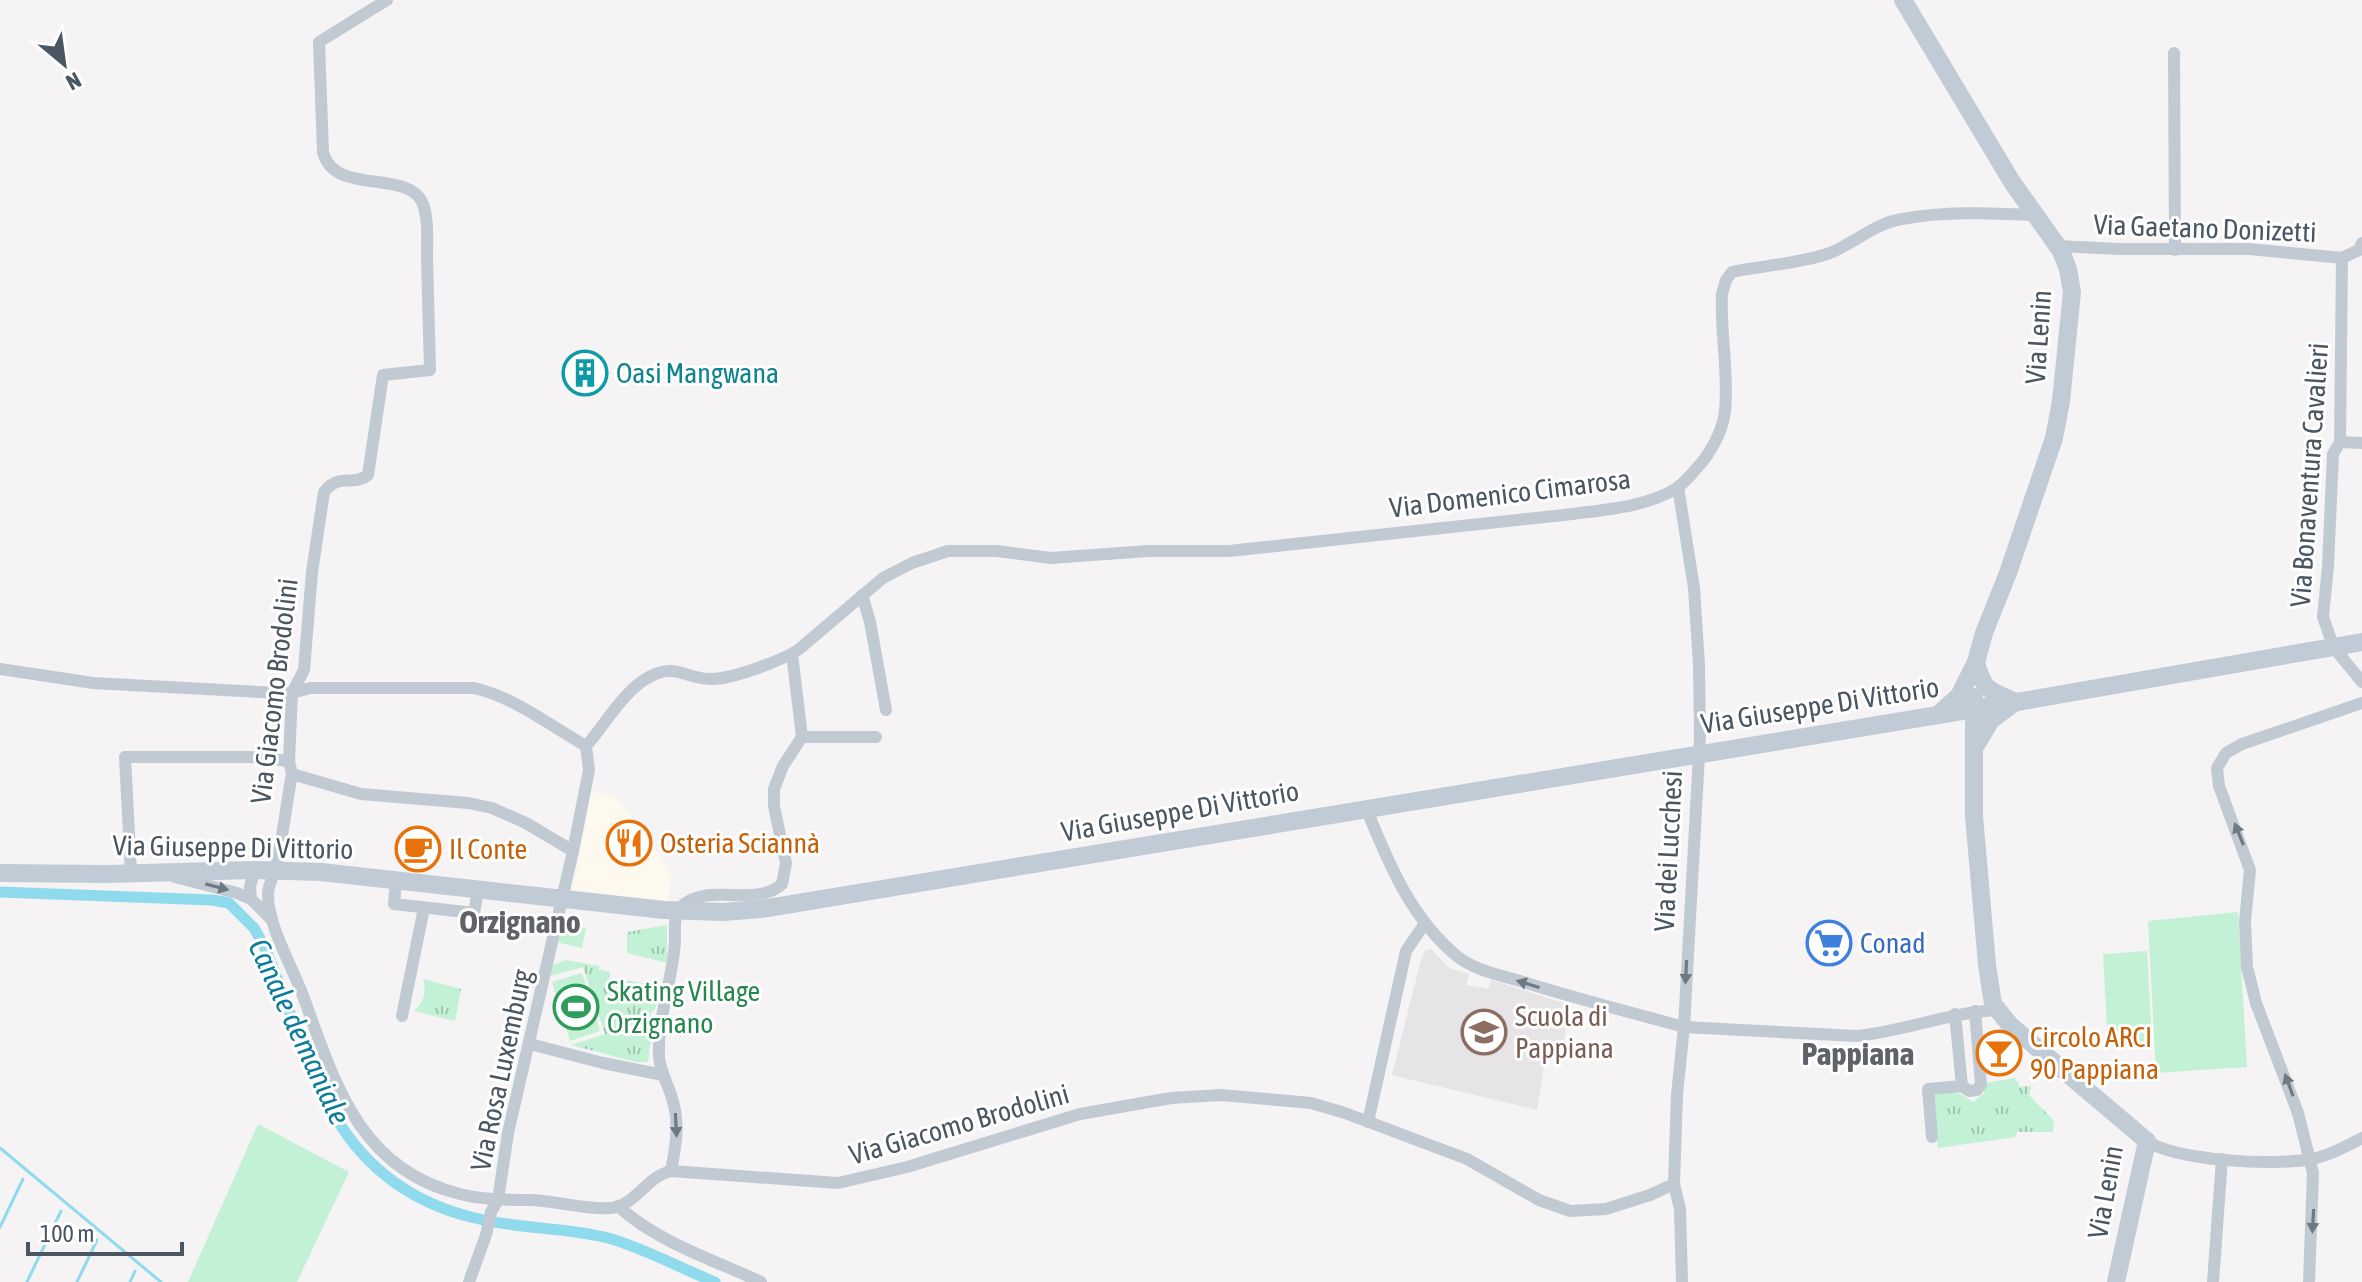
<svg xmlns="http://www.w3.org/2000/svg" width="2362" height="1282" font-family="'Asap Condensed',sans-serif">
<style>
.commercial{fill:#fdf9ef}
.education{fill:#e6e4e5}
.grass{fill:url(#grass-tufts)}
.park{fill:#c3f1d5}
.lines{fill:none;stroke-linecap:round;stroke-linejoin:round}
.stream{stroke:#90daee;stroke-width:3}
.canal{stroke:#90daee;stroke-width:11}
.street{stroke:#c1cad2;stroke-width:12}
.secondary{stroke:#c1cbd6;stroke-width:18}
.oneway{fill:#6e7983}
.labels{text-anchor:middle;stroke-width:6;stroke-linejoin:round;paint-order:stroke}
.street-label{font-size:28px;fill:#4a5661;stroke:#fff}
.culture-label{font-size:28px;fill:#0d838f;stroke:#fff;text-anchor:start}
.food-label{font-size:28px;fill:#c56008;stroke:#fff;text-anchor:start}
.shop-label{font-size:28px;fill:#366cbe;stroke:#fff;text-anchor:start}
.leisure-label{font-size:28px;fill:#27864d;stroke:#fff;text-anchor:start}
.education-label{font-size:28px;fill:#785e54;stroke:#fff;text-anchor:start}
.water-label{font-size:30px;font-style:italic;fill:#0c7c9b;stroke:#fff}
.quarter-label{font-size:32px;font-weight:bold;fill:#5f6368;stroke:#fff}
</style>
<defs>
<pattern id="grass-tufts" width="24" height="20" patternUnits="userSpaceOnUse" patternTransform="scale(2)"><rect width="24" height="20" fill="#c3f1d5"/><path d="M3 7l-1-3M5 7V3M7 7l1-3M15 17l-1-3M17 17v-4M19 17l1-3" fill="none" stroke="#a0c6b0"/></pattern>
</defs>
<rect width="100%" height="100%" fill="#f5f3f3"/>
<!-- commercial -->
<polygon class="commercial" points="591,792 615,796 665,863 672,877 668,901 578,891 573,888"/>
<!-- education -->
<polygon class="education" points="1431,949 1449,968 1469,974 1466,985 1488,989 1491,980 1570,1005 1560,1061 1545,1060 1537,1110 1392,1075 1421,960 1425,951"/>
<!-- grass -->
<g class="grass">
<polygon points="667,925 667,963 627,953 627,932"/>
<polygon points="566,960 599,966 599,969 610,972 610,978 663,986 655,1009 651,1013 650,1020 653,1023 648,1062 636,1062 571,1045 605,1034 583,967 550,976 553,965"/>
<path d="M423,979l38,10 -6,32 -41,-10c10,-10 13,-18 9,-32z"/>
<polygon points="2015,1078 2020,1087 2031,1086 2029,1095 2054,1121 2053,1132 2017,1132 2016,1137 1938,1148 1932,1094 1955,1091 1973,1102 1984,1093 1984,1083"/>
</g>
<!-- park -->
<g class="park">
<polygon points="2238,912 2247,1067 2156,1073 2148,921"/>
<polygon points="561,922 586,928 582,948 556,942"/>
<polygon points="2147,951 2152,1041 2108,1044 2103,954"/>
<polygon points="582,973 600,1031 570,1041 552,982"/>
<polygon points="258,1124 349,1172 297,1282 188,1282"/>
</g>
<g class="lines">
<!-- stream -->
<g class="stream">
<polyline points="0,1148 161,1282"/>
<polyline points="0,1227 23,1179"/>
<polyline points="27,1282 61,1211"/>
<polyline points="77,1282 97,1240"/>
<polyline points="130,1282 135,1271"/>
</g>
<!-- canal -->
<path class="canal" d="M0,892l212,8 17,3 25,25 9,16c27,58 39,120 73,174 32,53 79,86 139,100 43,11 89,9 133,20 36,10 72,30 107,44"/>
<!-- street -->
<g class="street">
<path d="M387,0l-68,42 4,110c11,44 83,17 99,50 7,16 5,39 5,56 1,37 2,75 3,112l-47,5 -15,100c-15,12 -29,-3 -44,17l-12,80 -8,98 -12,23 -3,68 3,13c-6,31 -9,64 -17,95 -2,8 -6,15 -7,24 -1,33 26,76 37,108 31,86 56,169 155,193 24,6 48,6 72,6 26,1 53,10 79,8 24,-2 36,-32 60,-37l167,12 69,-16 173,-53 91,-16 50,-3 90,8 34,10 122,46 72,41 31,11 36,-2 44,-14 24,-11 3,-90 7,-67 173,9c47,-5 91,-23 139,-26"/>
<polyline points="2174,53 2175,250"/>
<polyline points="2057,246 2119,249 2249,249 2342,258 2359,250 2362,243"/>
<polyline points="2342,258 2340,442 2333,454 2328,566 2323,617 2334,648 2362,682"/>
<polyline points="2340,442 2362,443"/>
<polyline points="862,595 870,622 886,710"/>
<path d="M0,669l93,14 185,10h14l18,-5h164c40,9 77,38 112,58 20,-22 36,-54 63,-69 26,-14 36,1 60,2 22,1 71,-18 89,-29l85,-72 29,-15 36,-12h49l54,7 97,-7h81l335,-36c36,-5 81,-7 113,-27 10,-7 18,-18 26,-27 11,-15 20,-31 22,-50 4,-39 -5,-78 -3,-117l4,-14 6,-8c33,-7 66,-8 98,-19 25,-10 45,-30 72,-34 43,-8 87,-6 130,-4"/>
<polyline points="802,737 876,737"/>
<polyline points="292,774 361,794 468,803 492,808 526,823 573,851 508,1133 498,1200 491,1212 486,1235 469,1282"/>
<path d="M1366,808c22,54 45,111 92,149 17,13 41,18 62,24 54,17 109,31 164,46l16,-290 -1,-72 -5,-77 -16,-101"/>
<polyline points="573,851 589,770 586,746"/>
<polyline points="131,873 125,757 250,757 289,761"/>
<polyline points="175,877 237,893 251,899 272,920"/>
<polyline points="396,880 394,904 474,913 478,890"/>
<polyline points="251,899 250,886 255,870"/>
<polyline points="1955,1014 1962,1086 1969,1091 1977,1090 1981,1084 1975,1011"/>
<polyline points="402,1016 424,908"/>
<polyline points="530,1044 603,1063 663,1075"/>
<polyline points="1368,1122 1406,951 1425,923"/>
<polyline points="1932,1137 1928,1089 1962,1086"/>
<path d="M2147,1141c30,20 128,25 164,18 18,-3 35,-13 51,-21"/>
<path d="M671,1171c5,-26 9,-48 1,-73 -4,-14 -12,-27 -13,-41 -2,-39 14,-78 16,-116 0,-12 -2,-26 7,-35 24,-24 74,2 100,-22l4,-21 -12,-57v-17l9,-23 19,-29 -10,-83"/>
<polyline points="1674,1184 1680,1209 1682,1282"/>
<path d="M618,1206c39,36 96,54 143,76"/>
<polyline points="2213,1282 2222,1159"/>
<polyline points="2309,1282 2313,1173 2298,1113 2256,1003 2247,967 2245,921 2250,870 2219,786 2217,768 2226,753 2242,744 2362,703"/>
</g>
<!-- secondary -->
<g class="secondary">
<polyline points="1903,0 2012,182 2061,251 2068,269 2072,292 2061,401 2054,438 2008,573 1984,633 1976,662 1959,696 1941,712"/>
<path d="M1976,662c7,28 13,29 38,39"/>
<polyline points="1974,697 1974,816 1987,965 1993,1004 2010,1025 2147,1141 2116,1282"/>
<polyline points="1976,745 1991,720 2014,703"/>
<polyline points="0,873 106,874 255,870 321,872 664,910 723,912 761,909 2017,702 2362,642"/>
</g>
</g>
<!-- one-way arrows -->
<defs><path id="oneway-solid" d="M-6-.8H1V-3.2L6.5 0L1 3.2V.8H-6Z" transform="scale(2)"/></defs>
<g class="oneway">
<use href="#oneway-solid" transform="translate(2239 834) rotate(-112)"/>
<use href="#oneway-solid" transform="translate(217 887) rotate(15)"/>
<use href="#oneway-solid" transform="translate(1686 972) rotate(93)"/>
<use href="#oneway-solid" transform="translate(1528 984) rotate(-163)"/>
<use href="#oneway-solid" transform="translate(2289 1085) rotate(-110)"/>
<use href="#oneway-solid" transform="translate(676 1125) rotate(87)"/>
<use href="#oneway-solid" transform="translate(2313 1221) rotate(93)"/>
</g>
<!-- icons -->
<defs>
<g id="building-ring" transform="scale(2.3)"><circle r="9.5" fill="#fff" stroke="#0f9aa8" stroke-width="1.5"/><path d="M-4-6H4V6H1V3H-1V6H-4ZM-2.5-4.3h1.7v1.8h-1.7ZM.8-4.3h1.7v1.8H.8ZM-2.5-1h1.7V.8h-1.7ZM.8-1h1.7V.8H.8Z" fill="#0f9aa8"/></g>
<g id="restaurant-ring" transform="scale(2.3)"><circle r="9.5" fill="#fff" stroke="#e8710a" stroke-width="1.5"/><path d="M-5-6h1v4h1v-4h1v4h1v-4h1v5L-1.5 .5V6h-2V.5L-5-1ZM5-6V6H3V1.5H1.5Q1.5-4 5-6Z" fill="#e8710a"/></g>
<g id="cafe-ring" transform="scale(2.3)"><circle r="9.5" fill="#fff" stroke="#e8710a" stroke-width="1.5"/><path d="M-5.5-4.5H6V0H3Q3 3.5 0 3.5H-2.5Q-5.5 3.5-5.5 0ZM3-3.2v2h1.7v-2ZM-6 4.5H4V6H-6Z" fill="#e8710a"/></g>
<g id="supermarket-ring" transform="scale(2.3)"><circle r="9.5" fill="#fff" stroke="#3f7fe0" stroke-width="1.5"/><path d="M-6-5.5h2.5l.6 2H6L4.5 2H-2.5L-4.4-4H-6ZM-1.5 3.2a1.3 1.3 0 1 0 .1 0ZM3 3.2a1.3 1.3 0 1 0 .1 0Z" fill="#3f7fe0"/></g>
<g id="stadium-ring" transform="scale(2.3)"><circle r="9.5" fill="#fff" stroke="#2e9e5b" stroke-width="1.5"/><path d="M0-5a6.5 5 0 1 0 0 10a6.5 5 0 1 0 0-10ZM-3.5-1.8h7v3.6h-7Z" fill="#2e9e5b"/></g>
<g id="school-ring" transform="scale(2.3)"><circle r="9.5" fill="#fff" stroke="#8d6e63" stroke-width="1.5"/><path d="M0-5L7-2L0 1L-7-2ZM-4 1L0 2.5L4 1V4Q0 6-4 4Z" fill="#8d6e63"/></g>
<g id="bar-ring" transform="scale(2.3)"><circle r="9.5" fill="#fff" stroke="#e8710a" stroke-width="1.5"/><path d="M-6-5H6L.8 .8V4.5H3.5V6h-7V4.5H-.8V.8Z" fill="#e8710a"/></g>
</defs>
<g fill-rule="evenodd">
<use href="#building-ring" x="585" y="373"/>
<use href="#restaurant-ring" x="629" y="843"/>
<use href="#cafe-ring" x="418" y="849"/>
<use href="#supermarket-ring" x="1829" y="943"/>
<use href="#stadium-ring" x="576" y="1007"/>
<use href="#school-ring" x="1484" y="1032"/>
<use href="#bar-ring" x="1999" y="1053"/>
</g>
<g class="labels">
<!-- street labels -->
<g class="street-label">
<text transform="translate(2205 228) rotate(2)" y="10">Via Gaetano Donizetti</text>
<text transform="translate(2038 337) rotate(-86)" y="10">Via Lenin</text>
<text transform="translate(2309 475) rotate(-86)" y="10">Via Bonaventura Cavalieri</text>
<text transform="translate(1510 493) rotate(-7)" y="10">Via Domenico Cimarosa</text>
<text transform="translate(274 691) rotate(-83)" y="10">Via Giacomo Brodolini</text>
<text transform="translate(1820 705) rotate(-9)" y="10">Via Giuseppe Di Vittorio</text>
<text transform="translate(1180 811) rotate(-10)" y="10">Via Giuseppe Di Vittorio</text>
<text transform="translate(233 847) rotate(1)" y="10">Via Giuseppe Di Vittorio</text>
<text transform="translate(1668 851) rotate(-87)" y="10">Via dei Lucchesi</text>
<text transform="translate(501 1070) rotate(-78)" y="10">Via Rosa Luxemburg</text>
<text transform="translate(959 1124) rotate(-16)" y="10">Via Giacomo Brodolini</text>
<text transform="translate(2105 1192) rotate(-80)" y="10">Via Lenin</text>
</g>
<!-- culture labels -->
<g class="culture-label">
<text x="616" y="383">Oasi Mangwana</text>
</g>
<!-- food labels -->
<g class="food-label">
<text x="660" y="853">Osteria Sciannà</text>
<text x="449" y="859">Il Conte</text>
<text x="2030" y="1047">Circolo ARCI<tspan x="2030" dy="32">90 Pappiana</tspan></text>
</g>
<!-- shop labels -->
<g class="shop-label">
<text x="1860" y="953">Conad</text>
</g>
<!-- leisure labels -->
<g class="leisure-label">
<text x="607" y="1001">Skating Village<tspan x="607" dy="32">Orzignano</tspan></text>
</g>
<!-- education labels -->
<g class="education-label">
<text x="1515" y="1026">Scuola di<tspan x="1515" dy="32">Pappiana</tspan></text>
</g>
<!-- water labels -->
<g class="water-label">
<text transform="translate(299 1032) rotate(65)" y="10">Canale demaniale</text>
</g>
<!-- quarter labels -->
<g class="quarter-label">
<text x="520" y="933">Orzignano</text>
<text x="1858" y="1065">Pappiana</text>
</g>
</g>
<!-- north arrow -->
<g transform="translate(64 64) rotate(151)" stroke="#ffffff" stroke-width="6" paint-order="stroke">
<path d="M0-6L14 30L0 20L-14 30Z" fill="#4a5661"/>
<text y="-12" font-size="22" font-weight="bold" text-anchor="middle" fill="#4a5661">N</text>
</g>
<!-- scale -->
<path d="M28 1242v12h154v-12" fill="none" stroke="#4a5661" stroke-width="4"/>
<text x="40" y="1242" font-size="24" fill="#4a5661" stroke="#ffffff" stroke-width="6" paint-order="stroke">100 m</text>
</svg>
